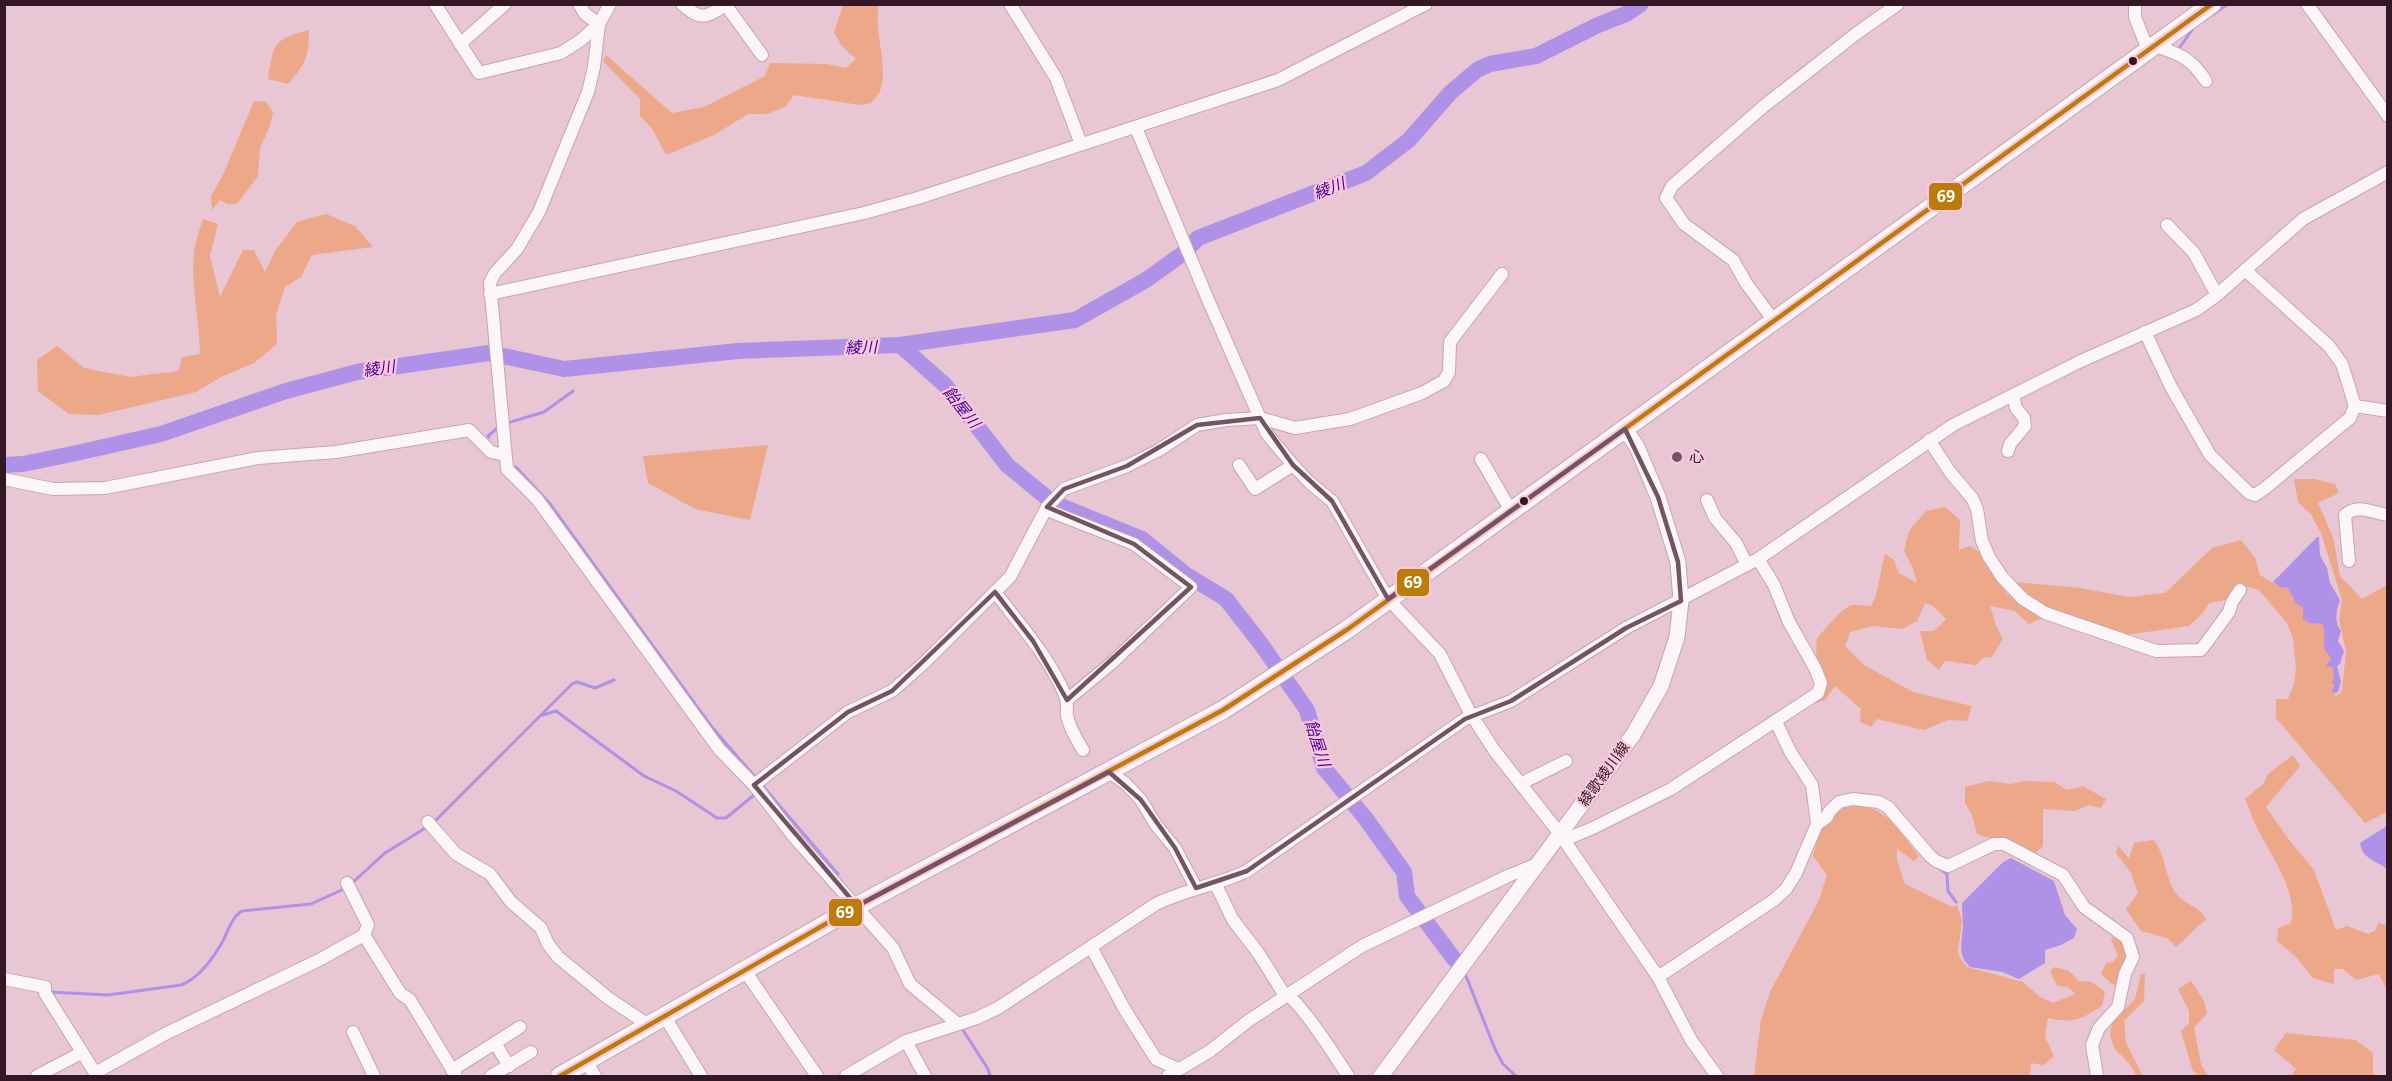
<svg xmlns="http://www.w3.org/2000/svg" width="2392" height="1081" font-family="'Open Sans','Noto Sans JP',sans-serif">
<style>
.green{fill:#eda789}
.water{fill:#af92e7}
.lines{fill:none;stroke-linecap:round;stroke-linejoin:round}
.stream{stroke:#af92e7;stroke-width:3}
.river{stroke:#af92e7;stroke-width:16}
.minor-casing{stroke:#c4a6b2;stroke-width:14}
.major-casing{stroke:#c4a6b2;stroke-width:17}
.highway-casing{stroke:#c4a6b2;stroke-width:20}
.minor{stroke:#fcf6f9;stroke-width:12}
.major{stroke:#fcf6f9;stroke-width:15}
.highway{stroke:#fcf6f9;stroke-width:18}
.bus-1-casing{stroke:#fac9dd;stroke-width:9}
.bus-1{stroke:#bc7b0b;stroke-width:4.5}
.marked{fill:none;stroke:#735462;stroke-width:4.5;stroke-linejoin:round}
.bus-dot{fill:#341724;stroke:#fac9dd;stroke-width:2}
.poi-dot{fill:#735462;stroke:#fac9dd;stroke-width:2}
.labels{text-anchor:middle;stroke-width:4.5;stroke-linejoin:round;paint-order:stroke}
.poi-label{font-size:15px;fill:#341724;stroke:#fac9dd;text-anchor:start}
.street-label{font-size:15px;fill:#341724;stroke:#fac9dd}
.water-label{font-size:16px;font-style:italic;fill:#460096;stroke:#fac9dd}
.line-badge{stroke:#fac9dd;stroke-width:2}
.badge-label{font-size:16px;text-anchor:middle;font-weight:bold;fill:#fff}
</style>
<rect width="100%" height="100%" fill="#e8c6d4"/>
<!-- green -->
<g class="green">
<path d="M843,5h36c-6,26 10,61 1,86 -2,4 -6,8 -9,12l-11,2 -66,-10 -9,12 -18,7h-19l-34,21 -48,20 -13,-25 -13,-14v-17l-37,-38 3,-6 66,58 32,-6 61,-31 5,-13 57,1 19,4 10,-9 -14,-13 -8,-14z"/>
<path d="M309,30c0,26 -3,34 -21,54l-20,-5c6,-36 4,-39 41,-49z"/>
<polygon points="254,101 266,102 273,112 270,126 260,148 258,176 237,204 227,204 220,200 212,210 211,196 223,175"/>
<path d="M326,214l29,12 18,21 -61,8 -11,22 -16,10 -9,28 1,29 -23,19 -33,14 -25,15 -97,23 -30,-1 -31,-23 -1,-31 20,-14 27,22 46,9 49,-6 3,-14 18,-3c0,-34 -11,-75 -5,-108 2,-9 5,-18 8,-27l15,5 -8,32 10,41 23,-47h11l11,22 10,-21 22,-29z"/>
<polygon points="768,445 750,520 695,509 648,483 643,456"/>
<path d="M2294,479h20l21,5 4,9 -21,10 15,34 7,39 22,23 25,-14v227l-22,11 -89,-105v-19h12l6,-15 2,-16 -3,-30 -6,-15 -28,-33 -18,-5 -15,15 -17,3 -6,10 -14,13 -63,9 -84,-29 -27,-24 64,6 50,9 36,-4 47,-45 29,-8 14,18 5,17 20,12 8,1 5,11 10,8v6l6,10 13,1c5,9 1,18 4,29 9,9 12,26 5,38l4,2v4l7,-5 4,-41 -7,-31 3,-20 -21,-67 -10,-19 -13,-12z"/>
<path d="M1945,507l15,13 -1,30 11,-4 9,6 28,42 35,24 -13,6 -14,-13 -25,-5 6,19 7,14 -11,18 -9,1 -7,7 -31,-4 -6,9 -12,-10 -7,-29h14l12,-12 -13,-13 -8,-3 -8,18 -15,8 -29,-3 -23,6 -5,14 19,19 49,27 59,14 -5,15 -19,-1 -24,10 -47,-11 -6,8 -11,-5 1,-13 -26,-23 -10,14 -10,3c20,-22 7,-24 2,-45 -2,-6 0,-14 0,-20 9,-9 24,-30 35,-33 5,-1 13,1 19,1 7,-10 10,-38 14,-52l9,6 5,13 18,10 -4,-15 -9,-17 5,-20 17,-20z"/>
<path d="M2293,755l7,11 -34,41 24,34 24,29 22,60 11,-4 21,8 7,-3 3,-8 9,2v65l-8,-16 -23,6 -13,-11h-9v15l-21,-6 -17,-21 -19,-16 1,-13 13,-5c7,-34 -21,-68 -35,-97 -4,-9 -7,-18 -11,-27l19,-16 4,-9z"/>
<polygon points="1989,781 2011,784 2024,781 2054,782 2067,790 2083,786 2106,799 2101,808 2089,805 2075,811 2043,809 2043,846 2035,853 1977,834 1972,815 1965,803 1965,787"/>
<path d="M1853,804c35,3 46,27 66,52l-5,5 -17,-12v11l8,24 47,23 5,-2 5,16 -4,30 2,7 7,9 56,15 17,15 13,6 22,-9 -7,-7 -11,-1 -7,-15 5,-4 14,4 10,10 12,1 14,9 -3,15c-20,13 -30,18 -54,12l-3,19 9,19 -10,9 -13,-2 -1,13h-276l7,-56 9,-28 49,-92 8,-25 -14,-19 8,-28 12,-7 -1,-4 9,-8z"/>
<path d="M2154,840c13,19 11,37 21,52 7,12 25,14 31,27l-30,28 -9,-9 -26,-7 -15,-22 12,-16 -7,-20 -15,-20 2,-7 11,12 5,-15z"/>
<polygon points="2115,934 2124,943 2130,956 2118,985 2112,984 2101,974 2106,963 2114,961 2118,955 2111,939"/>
<polygon points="2141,974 2145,974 2144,1001 2124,1021 2126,1043 2143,1076 2137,1076 2128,1062 2115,1049 2110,1037 2112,1022 2135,999"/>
<polygon points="2191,981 2204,1001 2207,1013 2194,1028 2201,1064 2208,1076 2199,1076 2193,1071 2181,1031 2189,1024 2189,1011 2178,989"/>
<polygon points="2286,1033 2356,1040 2373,1053 2373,1076 2291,1076 2296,1069 2274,1050"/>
</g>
<!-- water -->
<g class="water">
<path d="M2317,537h2l1,18 7,13 3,15 10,17c-4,12 -6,21 1,31l-3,10 6,10 -4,13 -3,2 4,16 -3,10 -3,1 -4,-2 3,-5 -2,-4 2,-2 -1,-13 -7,-1 5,-7c-3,-5 -7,-8 -7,-14 -1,-9 2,-13 -2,-21l-13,-1 -6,-4v-12l-7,-3 -8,-16 -8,-1 -7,-5z"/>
<path d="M2387,826v43c-11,-9 -24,-9 -27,-26z"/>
<path d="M2011,858l43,23 11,34 12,14 -3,9 -13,7 -16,5v13l-26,16 -17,-7 -32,-5c-13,-13 -8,-24 -7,-40 0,-8 -1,-16 -1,-24l41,-41z"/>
</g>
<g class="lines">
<!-- stream -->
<g class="stream">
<polyline points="2212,15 2228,4"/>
<polyline points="2178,50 2194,27"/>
<polyline points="507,423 544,412 573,391"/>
<polyline points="489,437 488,436 501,425"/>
<polyline points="516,467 550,504 711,726 755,777"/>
<polyline points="543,715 556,711 644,776 676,791 717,818 726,818 754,795"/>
<polyline points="761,784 838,874"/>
<polyline points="433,823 572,684 577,682 595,688 614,680"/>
<polyline points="1939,868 1947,874 1948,891 1956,902"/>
<polyline points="351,884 385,853 427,827"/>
<polyline points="1466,976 1495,1049 1503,1064 1516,1076"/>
<path d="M50,992l58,3 73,-10c16,-6 30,-24 39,-39 8,-12 10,-28 22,-35l69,-7 35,-16"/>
<polyline points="961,1027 988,1069 990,1076"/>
</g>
<!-- river -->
<g class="river">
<polyline points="900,345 945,385 1007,465 1046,497"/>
<polyline points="4,465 23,464 72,454 161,434 286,391 357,372 489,353 564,369 738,351 900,345 1075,320 1146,280 1185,252 1198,238 1366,173 1409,140 1450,93 1477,70 1490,64 1536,56 1598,25 1626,14 1641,4"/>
<polyline points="1058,505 1142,539 1185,574 1226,599 1261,644 1307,710 1324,768 1366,819 1404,872 1407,896 1454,959"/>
</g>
<!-- minor casing -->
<g class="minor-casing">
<g id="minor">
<polyline points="435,4 479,73 561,53 581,40 599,24"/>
<polyline points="579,4 585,14 599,24"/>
<polyline points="610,4 599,24 594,67 588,92 539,212 517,249 495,273 490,283 507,469 537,499 719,749 754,785 795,838 893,948 910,984 958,1024"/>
<path d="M682,4c19,17 24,14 45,0"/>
<polyline points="725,4 762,55"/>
<polyline points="1010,4 1056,78 1081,144"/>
<polyline points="2135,4 2135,17 2148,50"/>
<polyline points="2307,4 2388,116"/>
<polyline points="460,44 505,4"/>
<path d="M2155,46c25,8 36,12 51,35"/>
<polyline points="1136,128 1209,302 1267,434 1293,465 1310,483 1332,501 1388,599 1440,654 1469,711 1494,750 1560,834 1658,977 1691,1040 1717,1076"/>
<polyline points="2167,225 2194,253 2217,295"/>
<polyline points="2245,270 2329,346 2342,364 2355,406 2388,411"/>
<polyline points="490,294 864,213 918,198 1278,80 1426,4"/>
<polyline points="1774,321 1746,283 1733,260 1684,224 1666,198 1672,186 1764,106 1857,33 1898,4"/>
<polyline points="2145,332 2171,387 2210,455 2249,493 2255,495 2264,489 2350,418 2355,406"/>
<polyline points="1929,440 1950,472 1972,498 1977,509 1982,541 1989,557 2002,577 2023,599 2045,613 2156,651 2201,650 2229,612 2232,602 2240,590"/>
<polyline points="2008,451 2010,444 2025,426 2024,418 2016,408 2013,395"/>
<polyline points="1481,459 1511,511"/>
<polyline points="1239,465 1255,489 1293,465"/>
<polyline points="4,479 53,489 105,488 258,458 336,452 469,430 491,452 505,455"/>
<polyline points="1707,500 1715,518 1736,543 1747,565"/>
<polyline points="1047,507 1052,512 1134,544 1191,587 1114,661 1067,700"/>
<path d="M2349,561l-4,-46c13,-12 27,-2 43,0"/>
<path d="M995,592c25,33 56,67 71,106 2,6 0,12 1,18 3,13 9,23 16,34"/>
<polyline points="1776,722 1791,753 1812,785 1817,824"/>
<polyline points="1109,772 1125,783 1141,800 1156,825 1175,848 1196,888"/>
<polyline points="1522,783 1566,761"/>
<polyline points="754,785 848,712 892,691 924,663 1010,577 1047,507 1064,489 1127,466 1159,450 1197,425 1226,420 1260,418 1295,428 1350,419 1422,393 1444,381 1449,372 1450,342 1502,274"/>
<polyline points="428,822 456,854 490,874 511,902 541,928 548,944 558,957 608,998 650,1026"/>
<polyline points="1564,840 1593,828 1671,789 1818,693 1821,683 1815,668 1789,622 1774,585 1758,559"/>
<path d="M1215,883l18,37 26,34 23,37c18,9 54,66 66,85"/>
<polyline points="364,935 400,993 410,1000 456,1076"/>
<polyline points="1091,947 1125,1010 1156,1059 1178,1069"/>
<polyline points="745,971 817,1076"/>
<polyline points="1658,977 1774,900 1786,889 1796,873 1817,824 1827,817 1829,812 1839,802 1853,799 1879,802 1888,807 1930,856 1936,861 1948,866 1994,844 2004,844 2063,875 2084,907 2127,938 2133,957 2125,974 2118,1007 2099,1028 2092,1045 2097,1076"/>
<polyline points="4,979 45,987 45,993 97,1076"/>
<polyline points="665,1017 701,1076"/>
<polyline points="353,1032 374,1076"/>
<polyline points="906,1041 925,1076"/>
<polyline points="495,1043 509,1066"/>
<polyline points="586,1062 595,1076"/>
<polyline points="452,1070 520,1027"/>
<polyline points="95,1073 165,1034 319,960 364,935 368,925 347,883"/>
<polyline points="37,1076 81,1053"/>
<polyline points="491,1076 531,1052"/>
<path d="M846,1076l60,-35 71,-23 21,-10 158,-104c30,-15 62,-19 91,-33l218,-152 46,-18 115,-73 132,-69 195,-134 128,-64 115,-51 21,-15 86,-76 85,-47"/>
<polyline points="1168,1076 1210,1051 1248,1021 1362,946 1510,875 1540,863"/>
</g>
</g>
<!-- major casing -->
<g class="major-casing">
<polyline id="major" points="1381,1076 1633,735 1661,686 1677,637 1681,601 1678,562 1658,497 1637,447 1625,429"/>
</g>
<!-- highway casing -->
<g class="highway-casing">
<polyline id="highway" points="560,1076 857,906 1223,710 1348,629 2212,4"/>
</g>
<!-- minor -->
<use href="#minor" class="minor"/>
<!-- major -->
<use href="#major" class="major"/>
<!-- highway -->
<use href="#highway" class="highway"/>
<!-- bus-1 casing -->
<g class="bus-1-casing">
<polyline id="bus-1" points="560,1076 857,906 1223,710 1348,629 2212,4"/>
</g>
<!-- bus-1 -->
<use href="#bus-1" class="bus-1"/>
</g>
<!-- marked area -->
<path class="marked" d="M1260,418l33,47 39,36 56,98 237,-170 33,68 20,65 3,39 -55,27 -115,73 -46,18 -218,152 -51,17 -21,-40 -34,-48 -32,-28 -252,134 -103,-121 94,-73 44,-21 103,-99 38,49 34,59 124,-113 -57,-43 -87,-37 17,-18 63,-23 70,-41z"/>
<!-- markers -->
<g class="bus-dot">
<circle cx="2133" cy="61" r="5"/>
<circle cx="1524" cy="501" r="5"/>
</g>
<circle class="poi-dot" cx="1677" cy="457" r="6"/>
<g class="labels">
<!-- poi labels -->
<g class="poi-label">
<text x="1689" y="462">心</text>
</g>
<!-- street labels -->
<g class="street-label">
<text transform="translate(1604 774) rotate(-54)" y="5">綾歌綾川線</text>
</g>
<!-- water labels -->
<g class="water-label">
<text transform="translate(1329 188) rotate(-21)" y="6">綾川</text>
<text transform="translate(861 347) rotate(-2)" y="6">綾川</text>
<text transform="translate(379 368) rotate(-8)" y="6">綾川</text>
<text transform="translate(962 407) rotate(51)" y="6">飴屋川</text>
<text transform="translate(1318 743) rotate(72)" y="6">飴屋川</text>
</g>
</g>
<g class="line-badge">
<rect x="1928" y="182" width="35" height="29" rx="6" fill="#bc7b0b"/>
<rect x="1396" y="568" width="34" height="29" rx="6" fill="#bc7b0b"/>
<rect x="828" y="898" width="35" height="29" rx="6" fill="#bc7b0b"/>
</g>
<g class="badge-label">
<text x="1946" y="202">69</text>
<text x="1413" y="588">69</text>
<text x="845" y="918">69</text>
</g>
<!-- border -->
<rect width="2392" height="1081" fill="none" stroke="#341724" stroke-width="12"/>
</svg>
